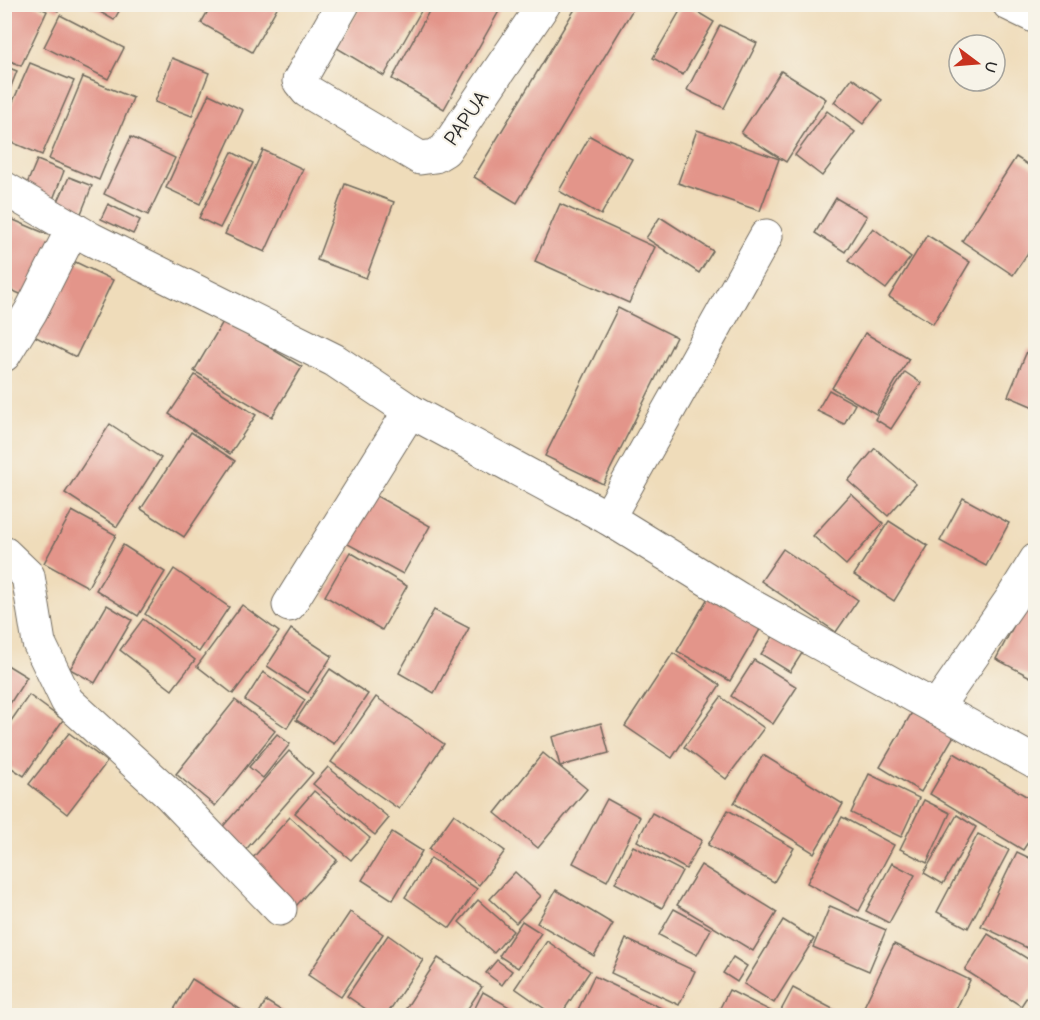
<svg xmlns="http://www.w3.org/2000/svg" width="1040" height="1020" font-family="'Comic Neue',sans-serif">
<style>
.building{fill:#e3958a}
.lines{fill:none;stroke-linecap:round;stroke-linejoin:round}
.street-casing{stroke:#70695d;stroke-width:35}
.street{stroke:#fff;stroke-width:33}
.labels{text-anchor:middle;stroke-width:4.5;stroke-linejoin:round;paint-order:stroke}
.street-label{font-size:21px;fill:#2b2b2b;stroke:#f7f3e8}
</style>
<rect width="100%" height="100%" fill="#f7f3e8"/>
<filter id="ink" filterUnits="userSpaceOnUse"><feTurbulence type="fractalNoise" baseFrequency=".0167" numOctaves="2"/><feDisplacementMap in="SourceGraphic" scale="12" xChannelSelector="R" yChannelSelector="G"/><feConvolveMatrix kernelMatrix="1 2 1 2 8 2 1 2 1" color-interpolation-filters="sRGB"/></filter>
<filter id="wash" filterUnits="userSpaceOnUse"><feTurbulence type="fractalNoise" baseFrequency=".008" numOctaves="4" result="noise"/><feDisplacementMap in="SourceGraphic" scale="24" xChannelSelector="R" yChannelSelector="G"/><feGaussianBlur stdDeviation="1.35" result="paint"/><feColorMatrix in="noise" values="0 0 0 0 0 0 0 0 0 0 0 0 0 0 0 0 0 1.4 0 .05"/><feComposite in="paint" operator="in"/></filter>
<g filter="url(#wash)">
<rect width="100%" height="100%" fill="#efdcba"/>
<g id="blocks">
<!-- building -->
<g class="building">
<polygon points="4,4 32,4 47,11 21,66 4,58"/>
<polygon points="44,4 61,4 58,11"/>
<polygon points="86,4 123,4 114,20"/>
<polygon points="212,4 279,4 252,52 201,23"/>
<polygon points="362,4 425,4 384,76 337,48"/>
<polygon points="433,4 503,4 444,109 392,79"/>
<polygon points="578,4 636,4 517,203 474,177"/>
<polygon points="684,4 714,22 683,75 653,58"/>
<polygon points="60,15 124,48 108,79 44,47"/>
<polygon points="720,25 757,43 724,108 687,90"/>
<polygon points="172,58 209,73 192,116 155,102"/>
<polygon points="30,63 74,81 42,155 4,139 4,122"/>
<polygon points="4,66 17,71 5,102 4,102"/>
<polygon points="781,71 826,99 786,162 741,133"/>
<polygon points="83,77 133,98 99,180 49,159"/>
<polygon points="852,78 882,100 863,124 834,102"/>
<polygon points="209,94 243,110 200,204 166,188"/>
<polygon points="827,111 855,132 822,176 795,155"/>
<polygon points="697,130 779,159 760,211 678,183"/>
<polygon points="590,136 632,159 601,215 559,191"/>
<polygon points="131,137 175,158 148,215 104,194"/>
<polygon points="263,150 303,169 265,252 225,234"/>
<polygon points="232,152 253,163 220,228 199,218"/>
<polygon points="1016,157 1036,170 1036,241 1013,275 962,241"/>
<polygon points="37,160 64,171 52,202 24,191"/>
<polygon points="69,177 92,186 80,216 56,206"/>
<polygon points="345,184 394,202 366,278 317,260"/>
<polygon points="836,198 867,216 845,252 815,233"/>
<polygon points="108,204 140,220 133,234 101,219"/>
<polygon points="560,204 655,247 629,303 535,261"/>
<polygon points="4,216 61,240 34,300 4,287"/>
<polygon points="660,217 713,251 699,273 646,238"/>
<polygon points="873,228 911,257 886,289 848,261"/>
<polygon points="927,235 970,262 933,324 889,297"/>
<polygon points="63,256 113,280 76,357 26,332"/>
<polygon points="4,295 12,299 4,313"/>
<polygon points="618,308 676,337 603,484 545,456"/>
<polygon points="224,320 302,367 272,417 194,371"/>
<polygon points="865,333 909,359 876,414 832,388"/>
<polygon points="1028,349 1036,352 1036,408 1008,396"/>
<polygon points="905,372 921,383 891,429 875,419"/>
<polygon points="195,375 256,415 230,454 169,414"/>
<polygon points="829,390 855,404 844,424 817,411"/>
<polygon points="110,424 161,458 117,527 65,493"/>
<polygon points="191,432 235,461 184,537 141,509"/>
<polygon points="875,448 916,484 888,516 848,481"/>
<polygon points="373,494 430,526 403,574 346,543"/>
<polygon points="851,494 883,523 846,565 813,536"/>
<polygon points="963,498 1009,523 986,566 940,541"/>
<polygon points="72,511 116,535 88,587 44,563"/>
<polygon points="889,521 928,546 894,601 854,575"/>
<polygon points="123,545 165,572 138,616 96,590"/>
<polygon points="783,549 858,600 836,632 761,581"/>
<polygon points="350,552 407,586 382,630 325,596"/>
<polygon points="174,569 229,607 199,652 145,614"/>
<polygon points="1036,584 1036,680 996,659"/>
<polygon points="709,596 762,626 730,681 677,651"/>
<polygon points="107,605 132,620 95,683 70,669"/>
<polygon points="242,605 279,632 233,694 197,666"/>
<polygon points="434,610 469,628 434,693 399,673"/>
<polygon points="143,619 195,660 172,690 120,650"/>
<polygon points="291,629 332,656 308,693 267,666"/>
<polygon points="778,629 806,647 790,672 761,654"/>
<polygon points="673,653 720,685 672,758 625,726"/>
<polygon points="754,660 797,687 773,724 731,696"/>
<polygon points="4,663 27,677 4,713"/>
<polygon points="330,669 368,694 334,744 296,720"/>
<polygon points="263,672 305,700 287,728 245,700"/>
<polygon points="29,695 63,720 24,776 4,763 4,731"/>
<polygon points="376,697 444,744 399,809 331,762"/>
<polygon points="721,697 764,728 726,779 684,747"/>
<polygon points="235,700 275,731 215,806 176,774"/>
<polygon points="914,709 955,734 921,792 880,767"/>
<polygon points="601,723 609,753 560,766 552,737"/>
<polygon points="69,733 107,762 67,814 29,784"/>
<polygon points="277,734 290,744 263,778 249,767"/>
<polygon points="289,751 313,773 242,854 218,832"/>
<polygon points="543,753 587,789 538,848 495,813"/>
<polygon points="954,753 1036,802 1036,830 1023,850 930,794"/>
<polygon points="763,755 843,804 814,853 734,803"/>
<polygon points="328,767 389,818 375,835 313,784"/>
<polygon points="869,774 919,798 901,837 851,813"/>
<polygon points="314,791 370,838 351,860 295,813"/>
<polygon points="607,799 640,817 607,881 573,863"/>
<polygon points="924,800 950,813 927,863 900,849"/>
<polygon points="728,810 794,848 774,882 708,845"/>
<polygon points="652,813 702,840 686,869 637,841"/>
<polygon points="454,814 505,851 479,885 429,849"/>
<polygon points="957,815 976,827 943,884 924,873"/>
<polygon points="290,817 337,860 296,906 249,862"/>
<polygon points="842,817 894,845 859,911 807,883"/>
<polygon points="392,832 422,851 393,900 362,880"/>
<polygon points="978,834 1009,850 968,928 937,912"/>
<polygon points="633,846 682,871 662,908 615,883"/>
<polygon points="1017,852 1036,861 1036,952 981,926"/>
<polygon points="431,858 477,889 450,928 405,897"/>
<polygon points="892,863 915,875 889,923 866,911"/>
<polygon points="701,865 777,912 753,951 677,905"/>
<polygon points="515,872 541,896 516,923 490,899"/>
<polygon points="556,890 613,924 594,956 537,923"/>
<polygon points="478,900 513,931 494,953 459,922"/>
<polygon points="830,906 886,930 869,971 813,947"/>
<polygon points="674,909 711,929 697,955 659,935"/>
<polygon points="350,912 383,934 341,997 308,975"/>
<polygon points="783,920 814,939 774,1003 744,984"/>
<polygon points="522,921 541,933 518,968 499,956"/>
<polygon points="988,934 1036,964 1036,983 1021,1006 965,970"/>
<polygon points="388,935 423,960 386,1016 376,1016 347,996"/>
<polygon points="626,939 695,971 679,1005 611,973"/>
<polygon points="547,941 590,971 560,1016 555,1016 515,988"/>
<polygon points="894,944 970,980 953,1016 866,1016 861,1013"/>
<polygon points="733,957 747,966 737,982 723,973"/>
<polygon points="438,958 482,987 463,1016 401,1016"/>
<polygon points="497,960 512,971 502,985 486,973"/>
<polygon points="594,976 678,1016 575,1016"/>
<polygon points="192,979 251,1016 170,1016"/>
<polygon points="793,988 846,1016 778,1016"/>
<polygon points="729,990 771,1011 769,1016 716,1016"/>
<polygon points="483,992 513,1009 510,1016 471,1016"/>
<polygon points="266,1001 290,1016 258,1016"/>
</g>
</g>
</g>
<g filter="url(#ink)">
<use href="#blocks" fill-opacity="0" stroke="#70695d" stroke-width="1.5"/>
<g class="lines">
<!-- street casing -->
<g class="street-casing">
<g id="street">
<polyline points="343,4 299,81 307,91 420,158 435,156 445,150 544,4"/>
<polyline points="1009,4 1036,17"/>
<polyline points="4,188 91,239 334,360 410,411 608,518 739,599 1036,763"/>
<polyline points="4,355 31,311 73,228"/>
<polyline points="608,518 766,236"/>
<polyline points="4,553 28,576 39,643 67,701 169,794 280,909"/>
<polyline points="289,605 410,411"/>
<polyline points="936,708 1011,600 1036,560"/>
</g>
</g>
<!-- street -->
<use href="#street" class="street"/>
</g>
</g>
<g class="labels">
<!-- street labels -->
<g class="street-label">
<text transform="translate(466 118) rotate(-55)" y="7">PAPUA</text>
</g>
</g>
<!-- margin -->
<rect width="1040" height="1020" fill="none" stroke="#f7f3e8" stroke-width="24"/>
<!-- north arrow -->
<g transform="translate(977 63) rotate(106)"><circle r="28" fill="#f7f3e8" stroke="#a5a39c" stroke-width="1.5"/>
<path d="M0-4.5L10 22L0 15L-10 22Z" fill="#c8321e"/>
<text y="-9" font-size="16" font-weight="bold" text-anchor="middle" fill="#2b2b2b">U</text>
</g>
</svg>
